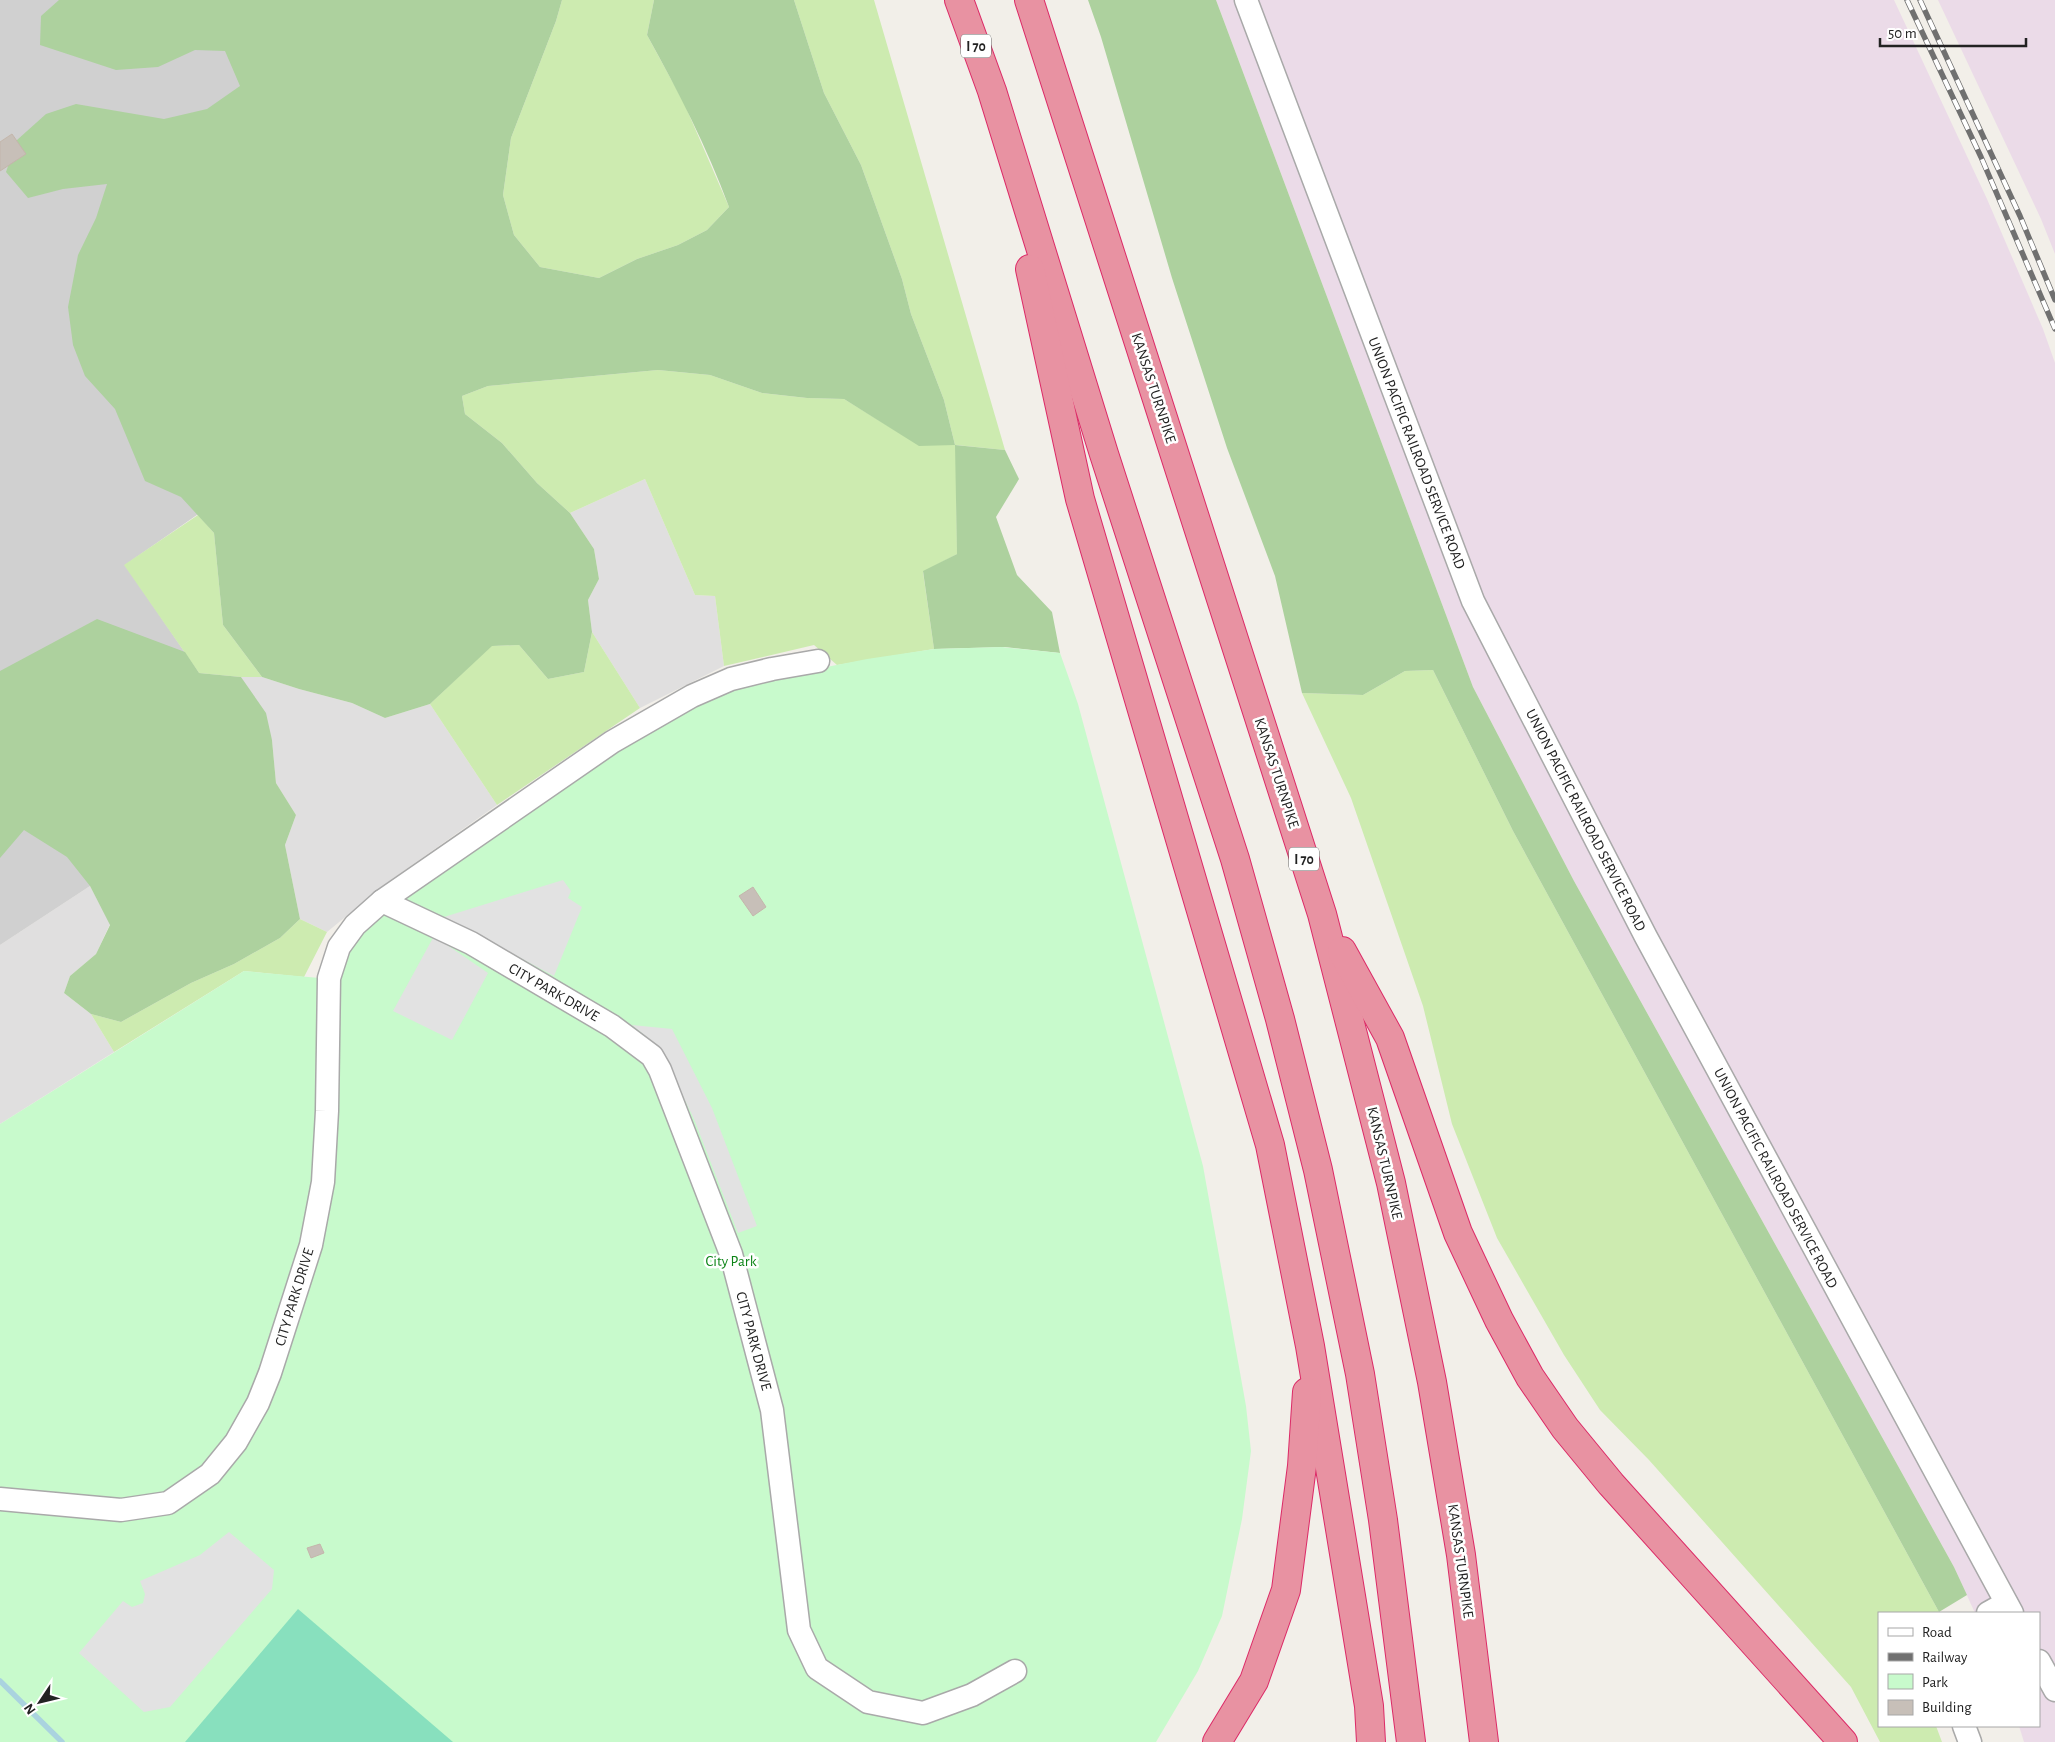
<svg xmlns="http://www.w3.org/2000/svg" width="2055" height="1742" font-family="'Alegreya Sans',sans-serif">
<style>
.residential{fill:#e0dfdf}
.industrial{fill:#ebdbe8}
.religious{fill:#d0d0d0}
.grass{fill:#cdebb0}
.forest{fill:#add19e}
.park{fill:#c8facc}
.pitch{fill:#88e0be}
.parking{fill:#e2e2e2}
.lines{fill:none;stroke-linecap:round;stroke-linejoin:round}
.stream{stroke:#aad3df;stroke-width:5.5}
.building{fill:#c7bfb8;stroke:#c4b6ab}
.minor-casing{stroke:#a9a9a9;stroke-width:25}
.highway-casing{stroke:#dc2a67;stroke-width:30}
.minor{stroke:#fff;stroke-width:22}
.highway{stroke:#e892a2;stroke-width:28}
.rail-casing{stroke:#707070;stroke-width:5.5}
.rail{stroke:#fff;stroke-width:4;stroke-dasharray:11;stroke-linecap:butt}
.labels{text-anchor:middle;stroke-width:5;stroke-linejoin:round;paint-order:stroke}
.shield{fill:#fff;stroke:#646464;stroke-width:1}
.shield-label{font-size:14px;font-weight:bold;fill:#222}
.street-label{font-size:15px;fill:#222;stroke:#fff}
.park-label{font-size:15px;fill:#0c8416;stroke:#fff}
</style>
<rect width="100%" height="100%" fill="#f2efe9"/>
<!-- residential -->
<g class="residential">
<polygon points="645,479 695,595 715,596 724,666 640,708 592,632 588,600 599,579 594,549 570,513"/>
<polygon points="241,677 262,677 299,689 352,703 385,718 430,704 497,805 388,882 327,932 300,919 285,845 296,815 276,783 272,740"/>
<polygon points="90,886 110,924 96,954 70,976 64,993 91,1014 114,1052 0,1124 0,945"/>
</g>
<!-- industrial -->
<g class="industrial">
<polygon points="1216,0 1894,0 1987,199 2043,329 2055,363 2055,1742 2024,1742 2019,1726 2039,1726 2039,1613 1975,1613 1954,1567 1574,881 1473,687"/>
<polygon points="1938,0 2055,0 2055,254 2041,219"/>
</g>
<!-- religious -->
<polygon class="religious" points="0,0 336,0 533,281 125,565 199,673 90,886 0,945"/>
<!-- grass -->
<g class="grass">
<polygon points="562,0 654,0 647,35 684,103 729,207 707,230 678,245 637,259 599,278 540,267 514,235 503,195 511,138 556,21"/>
<polygon points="794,0 874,0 1005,450 956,445 957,554 923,572 934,649 837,665 814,645 724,666 715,596 695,595 645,479 570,513 537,483 502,443 465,414 462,396 488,386 658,370 710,375 762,393 807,398 844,399 919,445 955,445 944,400 911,314 902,279 861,165 824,93"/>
<polygon points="198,515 214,533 223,625 262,677 241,677 199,673 124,565"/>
<polygon points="592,632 640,708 497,805 430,704 491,646 519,645 548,679 584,672"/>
<polygon points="1433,670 1513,831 1939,1612 1938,1613 1879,1613 1879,1726 1936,1726 1942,1742 1880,1742 1851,1687 1649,1460 1600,1410 1564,1355 1497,1238 1452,1124 1423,1006 1351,798 1302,693 1363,695 1405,671"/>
<polygon points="300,919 327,932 304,977 244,971 114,1052 91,1014 121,1022 191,983 234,964 280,938"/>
</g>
<!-- forest -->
<g class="forest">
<path d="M59,0h503l-6,21 -45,117 -8,57 11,40 26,32 59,11 38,-19 41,-14 29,-15 22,-23c-22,-60 -51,-116 -82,-172l7,-35h140l30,93 37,72 41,114 9,35 33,86 11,45 50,5 14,29 -23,38 21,58 35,37 8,41 -55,-6 -71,2 -11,-78 34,-17 -2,-109 -36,1 -75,-47 -37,-1 -45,-5 -52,-18 -52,-5 -170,16 -26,10 3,18 37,29 35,40 33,30 24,36 5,30 -11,21 4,32 -8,40 -36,7 -29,-34 -27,1 -62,58 -45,14 -33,-15 -53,-14 -37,-12 -39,-52 -9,-92 -33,-36 -36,-16 -30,-72 -30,-33 -12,-31 -5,-38 10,-52 18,-37 11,-34 -44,5 -35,9 -22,-26 11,-32 29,-26 30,-10 88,15 43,-10 33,-23 -15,-35 -30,-1 -37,17 -42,3 -76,-25 1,-29z"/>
<polygon points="1088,0 1216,0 1473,687 1574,881 1954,1567 1967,1595 1939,1612 1513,831 1433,670 1405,671 1363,695 1302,693 1275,576 1227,448 1172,278 1101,37"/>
<polygon points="97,619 185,652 199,673 241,677 266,713 272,740 276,783 296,815 285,845 300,919 280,938 234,964 191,983 121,1022 91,1014 64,993 70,976 96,954 110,925 90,886 67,857 24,830 0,858 0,671"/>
</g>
<!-- park -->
<path class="park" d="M1002,647l58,6 18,51 125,462 43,240 5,45 -9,68 -20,97 -24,55 -42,71h-1156v-618l244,-153 97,9c6,-34 12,-39 36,-63l256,-177 67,-36 50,-22 117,-23 67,-10z"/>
<!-- pitch -->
<polygon class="pitch" points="298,1609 453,1742 185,1742"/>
<!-- parking -->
<g class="parking">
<polygon points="563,880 571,891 568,898 582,907 554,976 444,917"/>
<polygon points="434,936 488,973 452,1040 393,1011"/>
<polygon points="632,1025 672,1029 712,1108 757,1226 738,1233 694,1119 659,1047"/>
<polygon points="229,1532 274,1570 272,1589 170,1707 144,1712 79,1653 123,1601 132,1607 143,1603 145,1594 140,1581 200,1555"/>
</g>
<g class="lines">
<!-- stream -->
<polyline class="stream" points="0,1681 62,1742"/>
</g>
<!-- building -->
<g class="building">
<polygon points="12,134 26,154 0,171 0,142"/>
<polygon points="753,887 766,907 753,916 739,896"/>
<polygon points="320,1544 324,1553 311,1558 307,1548"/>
</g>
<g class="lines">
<!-- minor casing -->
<g class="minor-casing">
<g id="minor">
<polyline points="1246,0 1473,601 1646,937 2012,1613"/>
<polyline points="382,901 471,943 612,1026 652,1056 660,1070 731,1254 772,1410 799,1630 817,1668 868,1702 923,1713 972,1695 1015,1671"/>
<polyline points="0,1499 121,1510 168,1503 210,1474 236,1442 258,1403 270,1373 311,1245 323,1182 327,1111 329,978 339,947 355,925 382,901 612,742 692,696 731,679 772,669 818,661"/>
<polyline points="1988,1613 2006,1603"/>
<polyline points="2039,1661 2055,1690"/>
<polyline points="1964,1726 1970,1742"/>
</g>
</g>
<!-- highway casing -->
<g class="highway-casing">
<g id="highway">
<polyline points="959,0 992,91 1104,454 1235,859 1280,1019 1318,1170 1360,1374 1383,1520 1411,1742"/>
<polyline points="1029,0 1322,914 1391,1183 1432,1382 1461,1555 1484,1742"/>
<polyline points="1030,269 1080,499 1270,1145 1310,1346 1369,1706 1371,1742"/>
<polyline points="1342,951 1390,1038 1458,1233 1499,1320 1530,1377 1565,1428 1611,1484 1843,1742"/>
<polyline points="1217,1742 1254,1681 1286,1590 1302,1466 1307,1392"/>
</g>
</g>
<!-- minor -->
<use href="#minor" class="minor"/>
<!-- highway -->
<use href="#highway" class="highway"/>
<!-- rail casing -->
<g class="rail-casing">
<g id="rail">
<polyline points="1907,0 1981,157 2055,329"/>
<polyline points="1920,0 2020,216 2055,300"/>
</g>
</g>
<!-- rail -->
<use href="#rail" class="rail"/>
</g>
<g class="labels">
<!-- shield labels -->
<g class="shield">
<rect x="961" y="34.5" width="30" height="23" rx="4"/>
<rect x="1289" y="847.5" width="30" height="23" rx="4"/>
</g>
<g class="shield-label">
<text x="976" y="51">I 70</text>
<text x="1304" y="864">I 70</text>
</g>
<!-- street labels -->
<g class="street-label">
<text transform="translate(1154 388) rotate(72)" y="5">KANSAS TURNPIKE</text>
<text transform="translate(1417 453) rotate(69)" y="5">UNION PACIFIC RAILROAD SERVICE ROAD</text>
<text transform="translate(1277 773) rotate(72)" y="5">KANSAS TURNPIKE</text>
<text transform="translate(1586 820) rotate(63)" y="5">UNION PACIFIC RAILROAD SERVICE ROAD</text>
<text transform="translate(554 992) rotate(30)" y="5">CITY PARK DRIVE</text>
<text transform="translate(1385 1163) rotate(77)" y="5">KANSAS TURNPIKE</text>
<text transform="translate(1776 1178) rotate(62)" y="5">UNION PACIFIC RAILROAD SERVICE ROAD</text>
<text transform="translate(294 1297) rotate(-73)" y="5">CITY PARK DRIVE</text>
<text transform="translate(754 1341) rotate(75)" y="5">CITY PARK DRIVE</text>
<text transform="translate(1461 1561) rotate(82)" y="5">KANSAS TURNPIKE</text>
</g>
<!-- park labels -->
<g class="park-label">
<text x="731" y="1266">City Park</text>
</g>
</g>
<!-- legend -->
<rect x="1878" y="1612" width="162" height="115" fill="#ffffff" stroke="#a7a7a7"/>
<rect x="1888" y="1628" width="25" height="8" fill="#ffffff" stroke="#a7a7a7"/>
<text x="1922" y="1637" font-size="15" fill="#222222">Road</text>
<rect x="1888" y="1653" width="25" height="8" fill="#707070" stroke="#a7a7a7"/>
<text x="1922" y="1662" font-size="15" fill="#222222">Railway</text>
<rect x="1888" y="1674" width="25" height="15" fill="#c8facc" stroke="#a7a7a7"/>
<text x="1922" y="1687" font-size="15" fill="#222222">Park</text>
<rect x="1888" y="1700" width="25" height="15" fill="#c7bfb8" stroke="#a7a7a7"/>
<text x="1922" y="1712" font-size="15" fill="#222222">Building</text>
<!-- north arrow -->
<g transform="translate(40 1702) rotate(235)" stroke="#ffffff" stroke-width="4" paint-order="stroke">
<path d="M0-4L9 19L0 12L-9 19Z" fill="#222222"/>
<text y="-8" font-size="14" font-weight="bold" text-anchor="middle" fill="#222222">N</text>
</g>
<!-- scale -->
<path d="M1880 38v8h146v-8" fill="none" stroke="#222222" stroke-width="2.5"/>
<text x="1888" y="38" font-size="15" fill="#222222" stroke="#ffffff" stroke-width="4" paint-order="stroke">50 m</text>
</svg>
